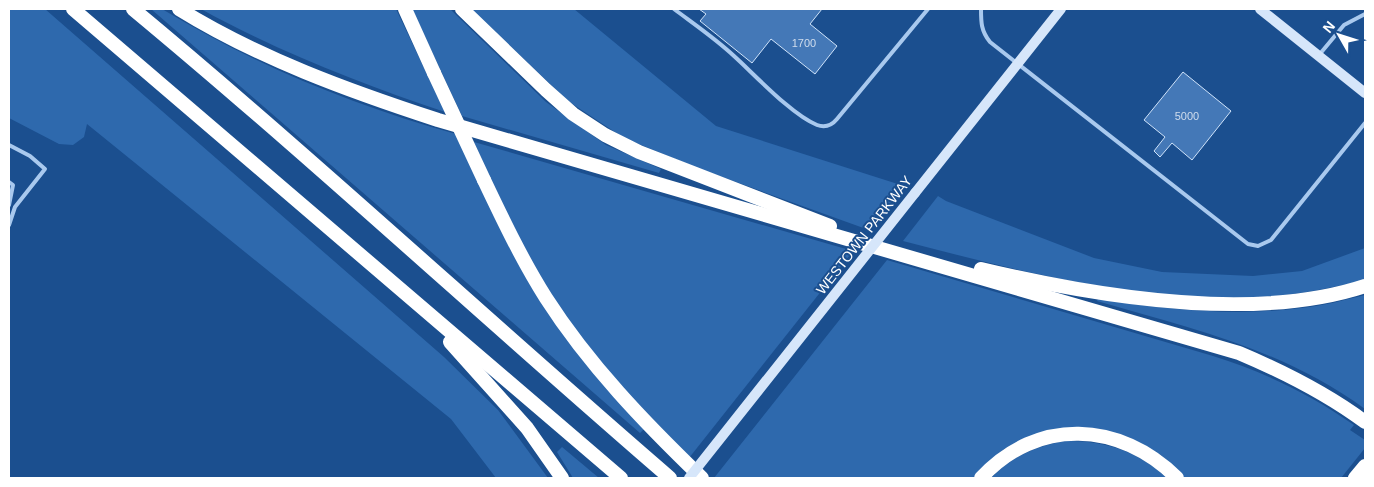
<svg xmlns="http://www.w3.org/2000/svg" width="1374" height="487" font-family="Helvetica,sans-serif">
<style>
.green{fill:#2e69ad}
.building{fill:#4478b7;stroke:#cfe3fa}
.lines{fill:none;stroke-linecap:round;stroke-linejoin:round}
.lane{stroke:#a9c9ee;stroke-width:4}
.secondary{stroke:#d6e6fa;stroke-width:10}
.highway{stroke:#fff;stroke-width:14}
.secondary-bridge{stroke:#d6e6fa;stroke-width:10}
.highway-bridge{stroke:#fff;stroke-width:14}
.labels{text-anchor:middle;stroke-width:4;stroke-linejoin:round;paint-order:stroke}
.number-label{font-size:11px;fill:#d0dded}
.street-label{font-size:14px;fill:#fff;stroke:#1b4f8f}
</style>
<rect width="100%" height="100%" fill="#1b4f8f"/>
<!-- green -->
<g class="green">
<polygon points="9,9 45,9 444,357 498,410 548,478 496,478 451,419 87,124 84,137 73,145 59,144 9,118"/>
<path d="M151,9h11c93,56 190,96 294,125l51,103 139,190 -6,6z"/>
<path d="M201,9h195l49,103c-84,-28 -166,-60 -244,-103z"/>
<polygon points="412,9 450,9 546,102 606,145 661,169 659,173 462,116"/>
<polygon points="471,9 574,9 716,126 904,186 869,230 700,169 624,138 568,101"/>
<polygon points="474,142 853,251 689,458 659,429 576,334 518,241"/>
<path d="M938,196l8,5 148,57 68,14 91,4 49,-5 63,-23v32c-29,7 -59,13 -89,16 -126,10 -253,-24 -373,-55z"/>
<path d="M887,260l326,96c51,16 97,38 141,69l-4,5 15,10v8l-24,30h-157l-23,-23 -33,-18 -22,-6 -81,7 -21,11 -31,29h-259z"/>
<path d="M1365,295v114c-82,-60 -172,-80 -268,-108l1,-2c67,10 136,18 203,9 22,-2 43,-8 64,-13z"/>
<path d="M1065,441c39,-1 73,10 102,37h-176c20,-21 45,-32 74,-37z"/>
<polygon points="562,447 599,478 573,478 557,452"/>
</g>
<!-- building -->
<g class="building">
<polygon points="699,9 822,9 810,24 837,46 815,74 771,39 752,63 700,21 706,14"/>
<polygon points="1183,72 1231,111 1192,160 1172,143 1160,157 1154,151 1165,137 1144,120"/>
</g>
<g class="lines">
<!-- lane -->
<g class="lane">
<path d="M674,9c20,15 42,30 60,47 21,19 58,59 83,69 8,3 15,0 20,-6l91,-110"/>
<path d="M981,9c0,13 0,22 9,33l258,202 10,2 13,-6 94,-117"/>
<polyline points="1319,55 1344,25 1365,14"/>
<polyline points="9,145 30,156 45,169 15,207 9,225"/>
<polyline points="9,182 13,185 9,205"/>
</g>
<!-- secondary -->
<g class="secondary">
<polyline points="1260,9 1365,93"/>
<polyline points="915,193 1061,9"/>
</g>
<!-- highway -->
<g class="highway">
<polyline points="73,9 621,478"/>
<path d="M133,9c183,152 357,314 537,469"/>
<path d="M179,9c79,49 170,82 259,111l801,233c45,19 87,40 126,69"/>
<polyline points="405,9 434,73"/>
<polyline points="462,9 546,90 573,114 605,135 639,152 830,226"/>
<path d="M484,180c19,40 38,80 62,118 43,67 99,125 156,180"/>
<path d="M981,269c113,27 272,54 384,17"/>
<polyline points="450,342 527,428 562,478"/>
<path d="M981,478c56,-61 139,-57 196,0"/>
<polyline points="1355,478 1365,466"/>
</g>
<!-- secondary-bridge -->
<polyline class="secondary-bridge" points="689,478 915,193"/>
<!-- highway-bridge -->
<polyline class="highway-bridge" points="434,73 484,180"/>
</g>
<g class="labels">
<!-- number labels -->
<g class="number-label">
<text x="804" y="47">1700</text>
<text x="1187" y="120">5000</text>
</g>
<!-- street labels -->
<g class="street-label">
<text transform="translate(864 235) rotate(-52)" y="5">WESTOWN PARKWAY</text>
</g>
</g>
<!-- border -->
<rect width="1374" height="487" fill="none" stroke="#ffffff" stroke-width="20"/>
<!-- north arrow -->
<g transform="translate(1339 35) rotate(309)" stroke="#1b4f8f" stroke-width="4" paint-order="stroke">
<path d="M0-4L9 19L0 12L-9 19Z" fill="#ffffff"/>
<text y="-8" font-size="14" font-weight="bold" text-anchor="middle" fill="#ffffff">N</text>
</g>
</svg>
